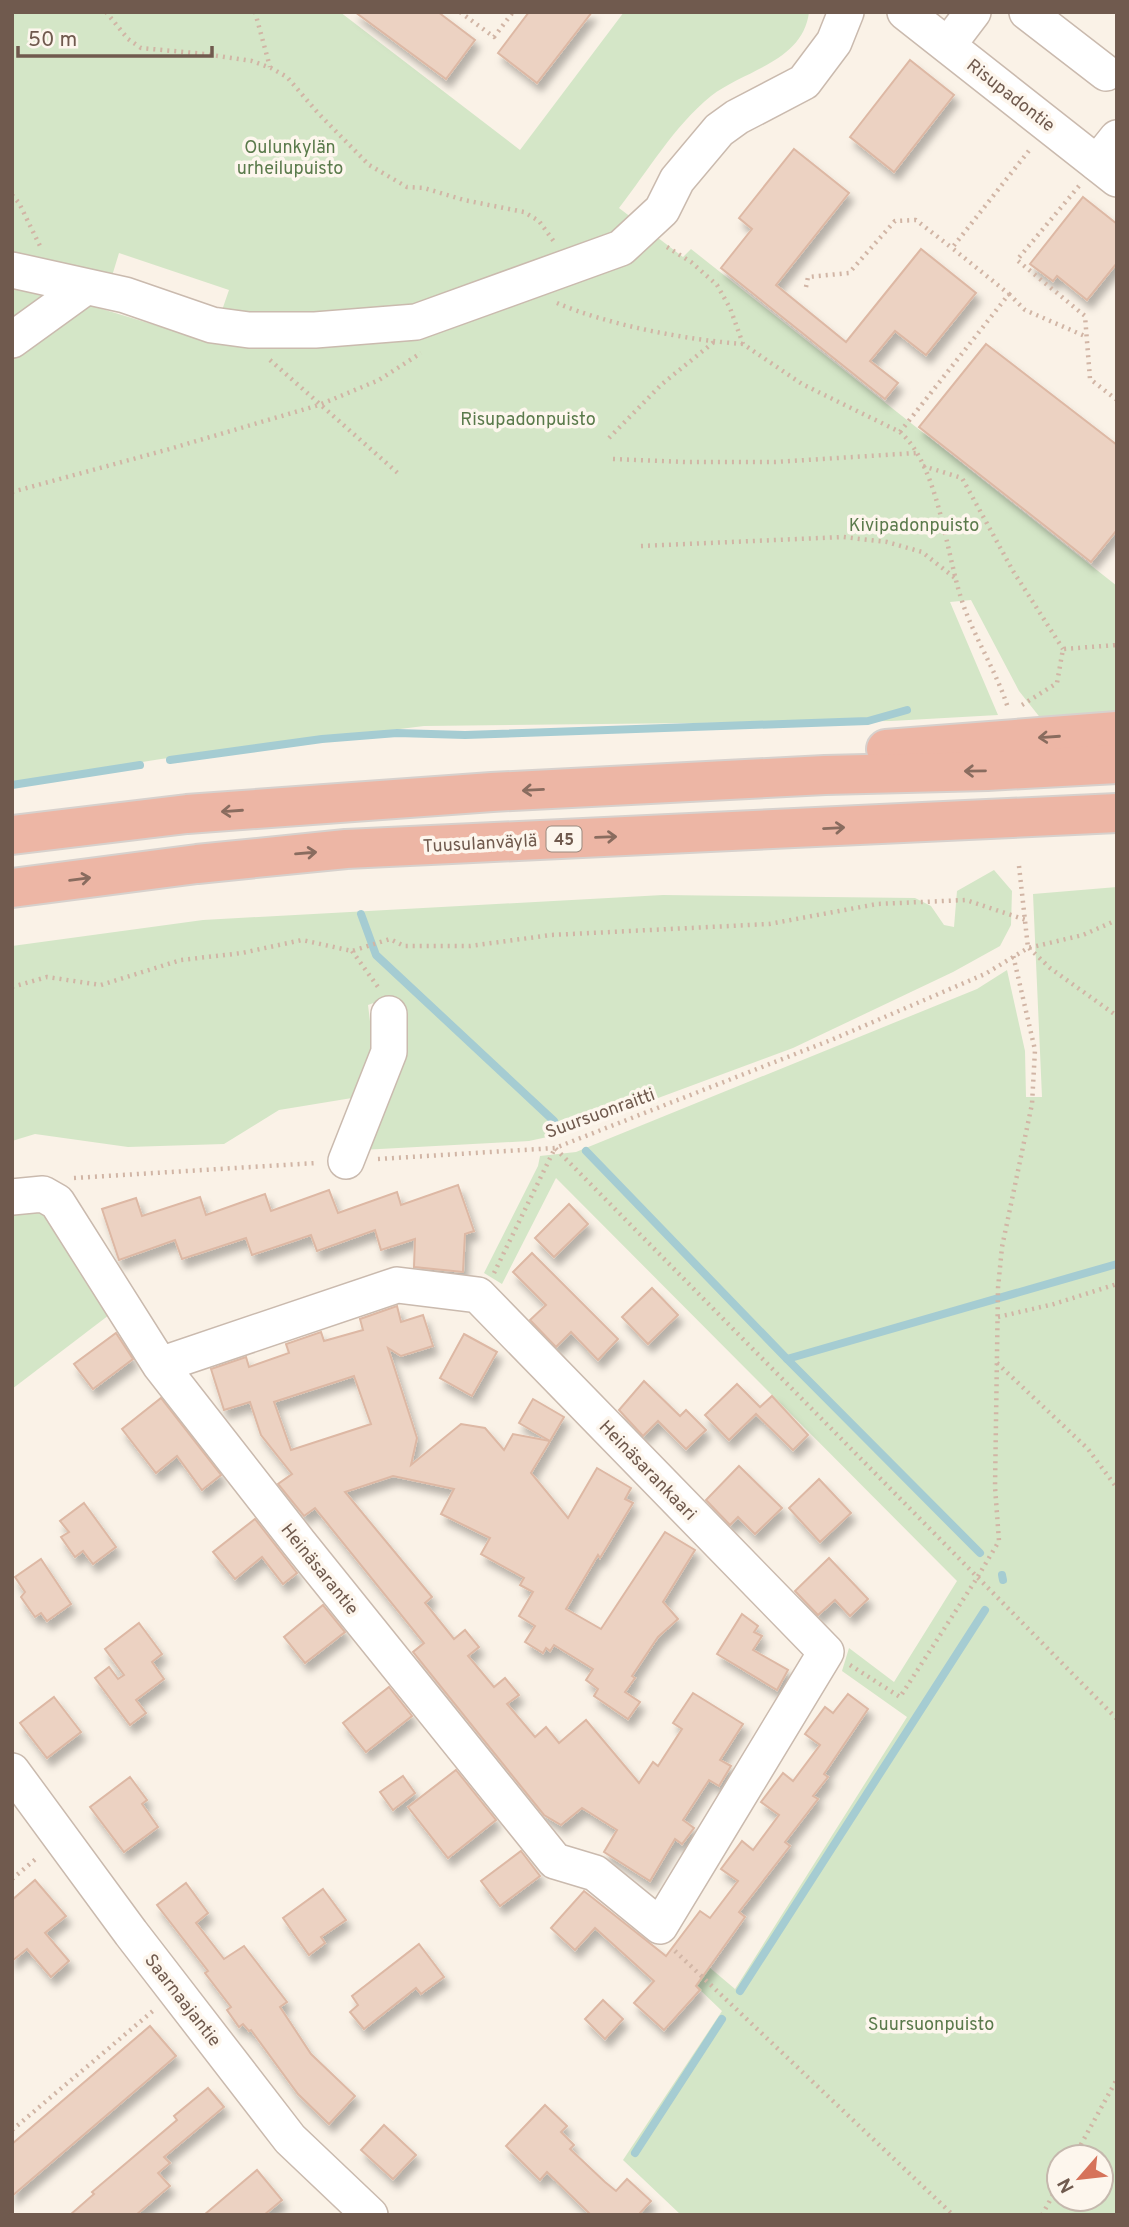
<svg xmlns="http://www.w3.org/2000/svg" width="1129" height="2227" font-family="Overpass,sans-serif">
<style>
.green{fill:#d4e6c7;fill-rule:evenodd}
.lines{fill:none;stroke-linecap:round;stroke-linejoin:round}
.stream{stroke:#a5ccd2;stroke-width:8}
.building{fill:#ecd2c2;stroke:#ddb8a4;stroke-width:2;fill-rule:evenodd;filter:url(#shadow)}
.minor-casing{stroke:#cabaae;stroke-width:38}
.highway-casing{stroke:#d7d1cd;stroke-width:42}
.path{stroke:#d1b5a5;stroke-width:4.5;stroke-dasharray:2 5;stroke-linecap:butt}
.minor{stroke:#fff;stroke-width:35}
.highway{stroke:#edb6a5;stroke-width:38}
.oneway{stroke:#896c5f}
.labels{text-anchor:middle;stroke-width:7;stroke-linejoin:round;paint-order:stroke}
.shield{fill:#fdf6ed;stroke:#9a897e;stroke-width:2}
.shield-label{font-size:16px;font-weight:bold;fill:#705a4e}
.street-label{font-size:18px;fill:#705a4e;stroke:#fdf6ed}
.park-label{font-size:18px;fill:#5a7a4b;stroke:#fdf6ed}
</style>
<defs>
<filter id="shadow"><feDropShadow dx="4.5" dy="8" stdDeviation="3.5" flood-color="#0004"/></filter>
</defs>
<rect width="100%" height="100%" fill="#faf2e7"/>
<!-- green -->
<g class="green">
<path d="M12,12h328l180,138 104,-138h185c-6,50 -65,58 -98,84 -37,30 -63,75 -92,112l64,49 8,-8 426,337v127l-75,7 -23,-29 -48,-91 -21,2 48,113 -107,6 -467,5 -263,33 -149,24zM119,253l110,37 -18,52 -109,-33z"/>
<polygon points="994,870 1012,891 1011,925 1000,946 953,972 793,1048 561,1134 529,1141 361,1150 390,1074 408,1016 393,996 368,1005 376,1070 352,1098 279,1110 224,1144 128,1147 35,1134 12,1141 12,946 203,920 663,895 915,898 931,906 944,925 954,927 957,891"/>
<path d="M1117,887v1328h-436l-58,-55 99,-149 -53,-51 8,-20 58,49 172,-272 -65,-46 7,-23 45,34 63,-101 -401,-403 -54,106 -18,-11 54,-107 2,-10 36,-4 401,-163 30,-19 18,81 1,46h16l-9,-203zM1059,2157h42v42h-42z"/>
<polygon points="12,1208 39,1209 46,1216 109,1315 12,1389"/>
</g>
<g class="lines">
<!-- stream -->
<g class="stream">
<polyline points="170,760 322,739 397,733 465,735 868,721 907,710"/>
<polyline points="12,785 140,765"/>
<polyline points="361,914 376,955 554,1121"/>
<polyline points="586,1151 787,1359 1117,1264"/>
<polyline points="787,1359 980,1553"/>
<polyline points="1002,1575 1003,1580"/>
<polyline points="740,1991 985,1610"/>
<polyline points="635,2153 722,2019"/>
</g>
</g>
<!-- building -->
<g class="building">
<polygon points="355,12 438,12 475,40 446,79"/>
<polygon points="529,12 592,12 537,83 498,53"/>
<polygon points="910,60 954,95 894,172 850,137"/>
<polygon points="794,149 849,193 776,285 846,342 921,249 976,293 926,355 895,331 870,361 898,383 885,399 721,268 752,229 739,218"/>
<polygon points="1083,197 1117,224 1117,263 1087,300 1057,276 1053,281 1030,264"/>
<polygon points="986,344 1117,445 1117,530 1091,562 919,427"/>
<polygon points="458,1185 474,1231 465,1234 463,1272 414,1267 415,1239 381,1250 375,1230 317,1251 311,1235 252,1255 246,1238 182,1259 175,1240 119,1260 102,1209 136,1198 142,1216 200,1197 206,1215 265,1194 271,1211 329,1190 338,1213 397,1192 401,1205"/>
<polygon points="569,1204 588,1224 554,1257 535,1238"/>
<polygon points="532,1253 618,1339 598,1360 571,1332 556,1347 530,1320 546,1305 513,1272"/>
<polygon points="652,1288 678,1315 648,1344 622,1317"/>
<path d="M397,1306l4,16 22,-7 10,31 -32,10 -13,-8 29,90 -6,27 50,-41 24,4 19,22 9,-16 37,7 -19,32 37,45 29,-50 34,20 -6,11 8,4 -33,55 -2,-3 -32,54 35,20 64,-97 30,18 -32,52 15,17 -20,18 -26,39 3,2 -10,14 15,10 -12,17 -34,-23 4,-7 -12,-9 7,-11 -39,-24 -4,6 -4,-3 -3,5 -18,-11 10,-16 -16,-10 14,-24 -13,-7 4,-7 -43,-24 9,-16 -49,-24 13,-25 -61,-13 -48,16 87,105 -7,6 29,36 11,-9 14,17 -11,9 26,31 11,-9 14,17 -12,9 28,33 11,-10 13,16 27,-23 53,63 14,-21 5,4 24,-37 -9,-6 20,-30 50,31 -23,36 11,6 -12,20 -10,-6 -26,40 11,8 -12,16 -7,-5 -25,42 -46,-29 13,-22 -35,-22 -21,17 -17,-10 -131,-163 11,-9 -109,-135 -11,8 -26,-32 14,-10 -31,-39 -11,-33 -26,8 -13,-41 35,-12 3,10 40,-14 -3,-9 35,-12 3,9 39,-11 -3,-11zM354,1376l17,48 -80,26 -17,-48z"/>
<polygon points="116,1333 133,1359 93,1389 74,1364"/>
<polygon points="464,1334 497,1352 472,1396 440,1378"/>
<polygon points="644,1381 680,1416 686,1410 706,1430 686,1449 658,1421 643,1436 619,1410"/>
<polygon points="737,1384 760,1407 772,1396 808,1435 793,1450 756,1414 729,1440 705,1415"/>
<polygon points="161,1398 221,1475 202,1490 177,1456 156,1473 122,1429"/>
<polygon points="533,1399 564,1417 550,1441 519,1423"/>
<polygon points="739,1466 782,1508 755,1534 738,1517 730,1525 706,1500"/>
<polygon points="819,1479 851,1513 820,1542 789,1508"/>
<polygon points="84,1503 116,1547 93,1564 83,1551 75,1557 61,1537 69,1532 60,1521"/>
<polygon points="255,1519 297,1573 283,1584 262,1557 235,1579 213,1552"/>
<polygon points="829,1558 868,1599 850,1616 835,1600 818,1615 795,1591"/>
<polygon points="41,1559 71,1604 47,1621 41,1613 35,1617 21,1597 25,1592 15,1577"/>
<polygon points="323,1605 345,1632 305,1663 284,1637"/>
<polygon points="742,1614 758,1626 754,1632 762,1636 753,1650 788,1670 777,1690 717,1654"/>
<polygon points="139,1623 162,1654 152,1662 164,1679 136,1700 146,1713 130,1725 95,1678 109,1667 118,1679 124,1675 105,1649"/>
<polygon points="389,1687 412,1716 366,1752 343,1723"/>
<polygon points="848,1694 868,1709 824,1774 828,1777 813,1796 818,1799 785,1842 790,1846 739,1912 745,1917 696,1986 700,1990 664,2030 634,2003 654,1981 595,1928 575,1950 551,1928 584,1891 666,1956 700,1911 710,1918 738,1881 721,1869 742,1841 753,1850 779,1815 761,1802 783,1773 793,1781 820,1745 805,1734 825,1707 833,1713"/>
<polygon points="54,1697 81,1732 47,1758 20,1723"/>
<polygon points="456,1770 496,1820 448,1858 408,1807"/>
<polygon points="403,1776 415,1793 393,1810 380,1792"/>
<polygon points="130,1777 147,1800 142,1804 158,1827 124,1852 90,1807"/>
<polygon points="521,1851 540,1876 500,1906 481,1881"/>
<polygon points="35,1880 66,1916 45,1933 69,1961 51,1977 27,1949 12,1961 12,1900"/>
<polygon points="186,1883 208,1913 196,1923 224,1959 244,1946 287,2002 280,2007 311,2054 355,2096 329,2124 298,2094 251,2030 249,2031 243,2024 239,2027 227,2010 231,2007 205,1973 208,1971 157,1905"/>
<polygon points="323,1889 346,1920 321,1937 325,1943 309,1955 283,1918"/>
<polygon points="419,1944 444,1977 421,1994 416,1988 364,2029 350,2012 358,2005 352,1996"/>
<polygon points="603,2000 623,2019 605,2039 585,2019"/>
<polygon points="150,2026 176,2056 12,2196 12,2144"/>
<polygon points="208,2088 224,2107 164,2157 170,2163 158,2173 170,2186 136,2215 70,2215 94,2194 92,2192 177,2120 174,2116"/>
<polygon points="545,2105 567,2126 561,2132 574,2145 570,2149 605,2182 616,2191 627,2179 651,2201 640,2213 641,2215 591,2215 547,2172 540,2180 506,2146"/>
<polygon points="384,2125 416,2155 393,2179 361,2150"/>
<polygon points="257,2170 282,2200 264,2215 204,2215"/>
</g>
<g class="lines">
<!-- minor casing -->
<g class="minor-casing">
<g id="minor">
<polyline points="905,12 1117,179"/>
<polyline points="1027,12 1106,73"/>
<polyline points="948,45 973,12"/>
<polyline points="1097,163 1117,138"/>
<polyline points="12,270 125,295 212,325 249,330 315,330 416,322 621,248 662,210 677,180 719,130 737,117 804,82 834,42 846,12"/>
<polyline points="12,340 84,288"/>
<polyline points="346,1161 389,1052 389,1014"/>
<polyline points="12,1197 43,1194 57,1202 160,1365 299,1543 555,1861 595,1873 660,1926 826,1652 478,1295 397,1285 160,1365"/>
<polyline points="12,1771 131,1933 290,2139 370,2215"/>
</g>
</g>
<!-- highway casing -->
<g class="highway-casing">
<g id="highway">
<polyline points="886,749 1117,731"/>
<polyline points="12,835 187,814 492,792 825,775 987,771 1117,764"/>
<polyline points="12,888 197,864 346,849 1117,813"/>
</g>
</g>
<!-- path -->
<g class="path">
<polyline points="106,12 128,39 141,48 205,54 252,61 271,68 287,77 318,113 369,165 407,187 424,188 464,200 524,212 539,221 555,243"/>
<polyline points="255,12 270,67"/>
<polyline points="460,12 494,37 513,12"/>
<polyline points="1079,186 1017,260 1085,316 1090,379 1117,400"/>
<polyline points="12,195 19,203 40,246"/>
<path d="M667,247l24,15 26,23 13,23 13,36 59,40 98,48c38,33 46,119 61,166 12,38 35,72 47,110"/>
<polyline points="806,287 808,277 849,273 895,221 916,220 952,248"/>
<polyline points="1009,294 1025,310 1087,337"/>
<path d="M557,303c51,22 130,37 186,41"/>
<polyline points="270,360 400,475"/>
<polyline points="900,432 1009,294 952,248 1031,148"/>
<polyline points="609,438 662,384 714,342"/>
<polyline points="613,459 685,462 775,462 916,453"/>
<polyline points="923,466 962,478 1013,571 1063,649"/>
<polyline points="12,492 166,450 319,405 379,380 421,353"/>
<polyline points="641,546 843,537 887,542 922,552 955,578"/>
<polyline points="1022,705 1057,683 1063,649 1117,645"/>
<polyline points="1019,866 1028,948"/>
<polyline points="1029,948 1050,968 1117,1016"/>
<polyline points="352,951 378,987"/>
<polyline points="12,987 47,977 101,985 181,960 242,953 302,940 352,951 390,939 404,946 470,946 551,935 769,924 877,904 966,900 1026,920"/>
<polyline points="378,1159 555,1148 831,1040 985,974 1028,948 1083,935 1117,920"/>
<polyline points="74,1178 316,1163"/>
<polyline points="494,1273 555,1148 1117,1719"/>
<polyline points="998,1317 1054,1304 1117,1284"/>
<polyline points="997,1363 1088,1449 1117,1488"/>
<polyline points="850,1665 900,1697 977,1578 999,1541 995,1487 998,1288 1002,1247 1032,1104 1035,1050 1013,955"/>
<polyline points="12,1879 38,1857"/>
<polyline points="675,1951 953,2215"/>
<polyline points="12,2130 154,2010"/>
<polyline points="1074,2157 1117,2079"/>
<polyline points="1042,2215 1059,2184"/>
</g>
<!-- minor -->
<use href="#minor" class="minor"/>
<!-- highway -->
<use href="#highway" class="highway"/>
</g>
<!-- one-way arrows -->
<defs><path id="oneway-shaft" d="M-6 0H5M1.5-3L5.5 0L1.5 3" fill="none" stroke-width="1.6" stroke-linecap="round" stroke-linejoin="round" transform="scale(1.75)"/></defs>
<g class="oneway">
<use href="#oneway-shaft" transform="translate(1049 737) rotate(176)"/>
<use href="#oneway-shaft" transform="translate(975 771) rotate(179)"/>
<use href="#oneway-shaft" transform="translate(533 790) rotate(177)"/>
<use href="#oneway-shaft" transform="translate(232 811) rotate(176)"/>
<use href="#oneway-shaft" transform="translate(834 828) rotate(-3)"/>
<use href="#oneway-shaft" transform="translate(606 837) rotate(-2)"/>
<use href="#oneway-shaft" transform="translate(306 853) rotate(-5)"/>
<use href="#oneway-shaft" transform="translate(80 879) rotate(-7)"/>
</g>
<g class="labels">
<!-- shield labels -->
<rect class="shield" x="546.5" y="826.5" width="35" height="25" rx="5"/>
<g class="shield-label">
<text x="564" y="845">45</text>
</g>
<!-- street labels -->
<g class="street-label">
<text transform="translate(1011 95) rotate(38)" y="6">Risupadontie</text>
<text transform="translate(480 843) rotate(-3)" y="6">Tuusulanväylä</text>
<text transform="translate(600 1113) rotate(-20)" y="6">Suursuonraitti</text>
<text transform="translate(648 1470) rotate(46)" y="6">Heinäsarankaari</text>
<text transform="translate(320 1569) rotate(51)" y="6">Heinäsarantie</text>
<text transform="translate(183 2000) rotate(52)" y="6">Saarnaajantie</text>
</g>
<!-- park labels -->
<g class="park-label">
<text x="290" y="153">Oulunkylän<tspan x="290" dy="21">urheilupuisto</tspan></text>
<text x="528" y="425">Risupadonpuisto</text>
<text x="914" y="531">Kivipadonpuisto</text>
<text x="931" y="2030">Suursuonpuisto</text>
</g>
</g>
<!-- border -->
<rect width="1129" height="2227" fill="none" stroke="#705a4e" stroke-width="28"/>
<!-- north arrow -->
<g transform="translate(1080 2178) rotate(242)"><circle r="33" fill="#fdf6ed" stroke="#c5b8ad" stroke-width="2"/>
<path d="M0-5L12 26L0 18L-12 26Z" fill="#d6735a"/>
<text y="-10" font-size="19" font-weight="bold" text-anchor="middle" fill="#705a4e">N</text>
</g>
<!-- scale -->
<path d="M18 46v10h194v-10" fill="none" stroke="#705a4e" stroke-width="3.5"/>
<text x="28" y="46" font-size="21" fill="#705a4e" stroke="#fdf6ed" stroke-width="5" paint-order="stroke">50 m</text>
</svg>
